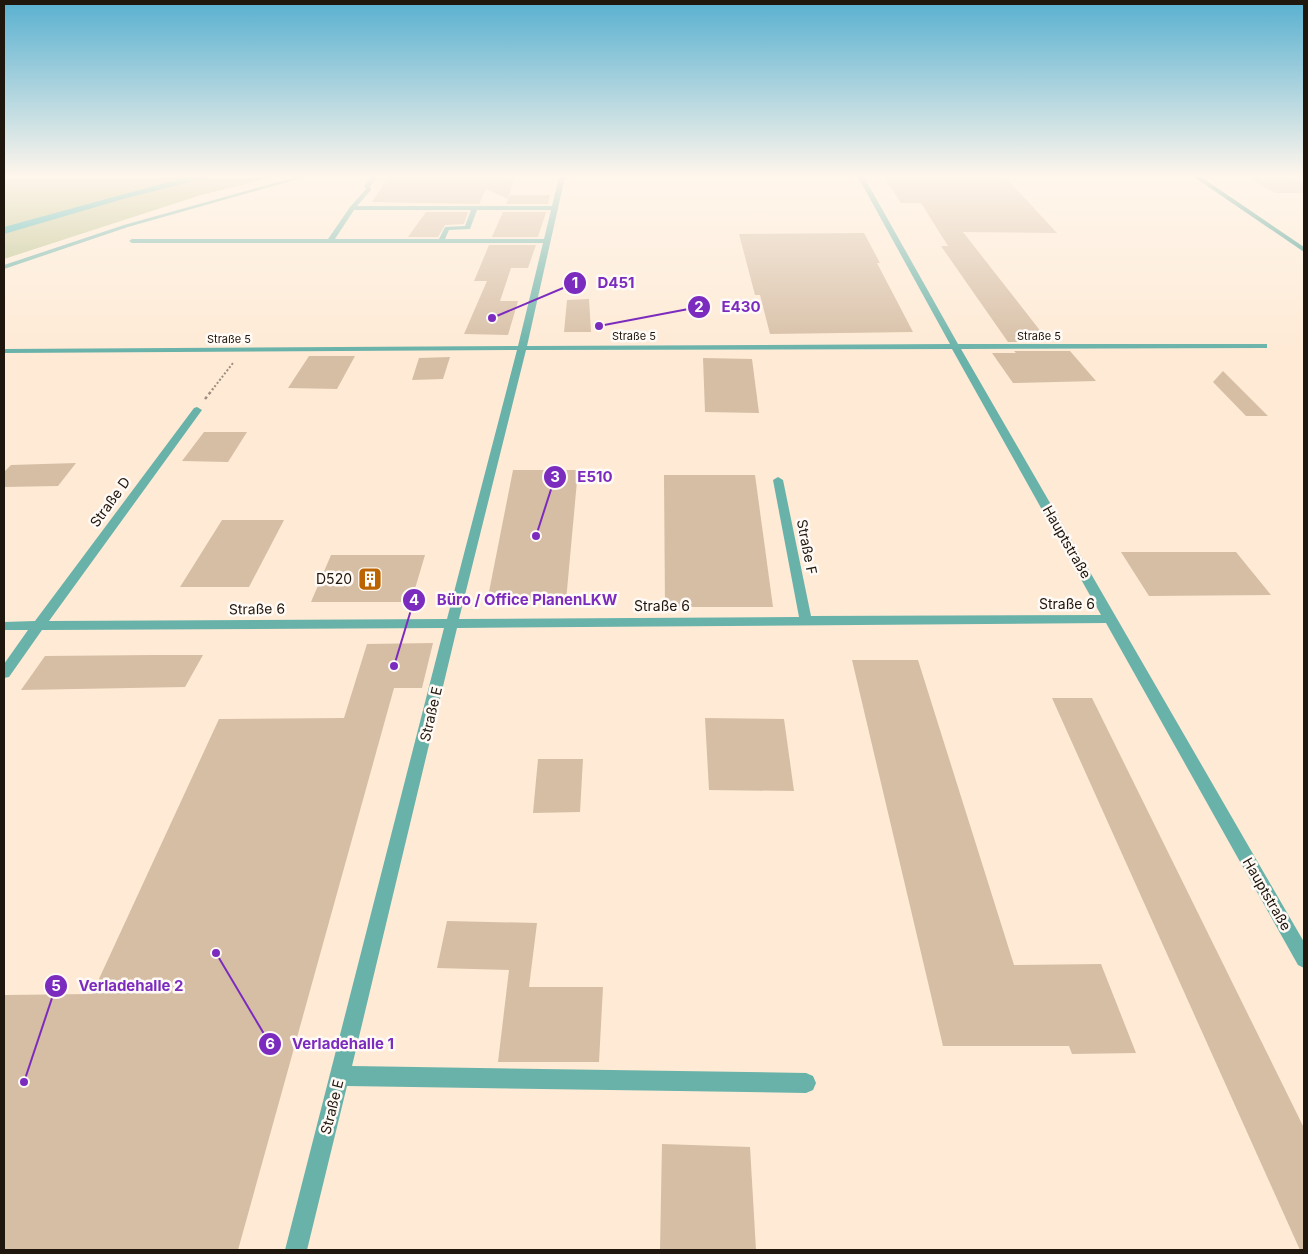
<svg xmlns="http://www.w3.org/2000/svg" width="1308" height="1254" font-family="Inter,sans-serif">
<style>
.green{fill:#b8c089}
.water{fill:#21a9ac}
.building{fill:#d6bea5}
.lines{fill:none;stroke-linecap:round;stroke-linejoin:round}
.path-far1{stroke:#9d8d7e;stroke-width:2;stroke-dasharray:2 2;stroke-linecap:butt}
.path{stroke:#9d8d7e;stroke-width:2.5;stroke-dasharray:3 3;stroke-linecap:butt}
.lane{fill:#68b2a9;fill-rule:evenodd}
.secondary{fill:#2b8f85;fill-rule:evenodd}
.labels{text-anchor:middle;stroke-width:5;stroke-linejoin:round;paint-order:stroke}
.far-street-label{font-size:11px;fill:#1f160d;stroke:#fffaf5}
.street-label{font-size:14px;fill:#1f160d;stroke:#fffaf5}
.poi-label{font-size:14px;fill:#1f160d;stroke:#fffaf5;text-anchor:end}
.leader{fill:none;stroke:#7b2cbf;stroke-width:2}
.callout-dot{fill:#7b2cbf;stroke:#fffaf5;stroke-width:2}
.mark-label{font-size:15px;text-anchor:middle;font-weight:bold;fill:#fff}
.callout-label{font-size:15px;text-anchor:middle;font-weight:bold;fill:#7b2cbf;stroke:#fffaf5;stroke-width:5;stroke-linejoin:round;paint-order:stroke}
</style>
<rect width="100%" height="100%" fill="#feead5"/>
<!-- green -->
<polygon class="green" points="4,177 274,177 201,195 4,259"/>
<!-- water -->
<polygon class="water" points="187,177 210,177 123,199 4,234 4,227"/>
<!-- building -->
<g class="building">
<polygon points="388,177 515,177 508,199 486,189 479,204 372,202"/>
<polygon points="884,177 1005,177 1057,233 963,232 1049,342 1008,342 941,246 948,246 921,203 901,203"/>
<polygon points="1248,177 1291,177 1304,185 1304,193 1275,193"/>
<polygon points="510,195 550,195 548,204 506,204"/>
<polygon points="426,212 468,212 464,224 445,225 438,237 408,237"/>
<polygon points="503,212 546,212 538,237 492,237"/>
<polygon points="864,233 880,263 877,263 913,332 770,334 760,295 755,295 739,234"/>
<polygon points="489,245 536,245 528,268 511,268 500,301 518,301 508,335 464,334 487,281 474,281"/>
<polygon points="589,299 591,332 564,332 567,300"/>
<polygon points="1014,351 1070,351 1096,381 1013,383 992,353 1016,353"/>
<polygon points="309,356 355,356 337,389 288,388"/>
<polygon points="450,357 443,379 412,380 419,358"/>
<polygon points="703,358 752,359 759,413 705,412"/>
<polygon points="1223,371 1268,416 1246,416 1213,382"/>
<polygon points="204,432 247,432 228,462 182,461"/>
<polygon points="76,463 58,486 4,487 4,472 11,465"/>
<polygon points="513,470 578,470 566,601 487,602"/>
<polygon points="664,475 755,475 773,607 665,607"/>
<polygon points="222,520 284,520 249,587 180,587"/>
<polygon points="1121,552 1236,552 1271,595 1149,596"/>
<polygon points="331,555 425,555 411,602 311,602"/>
<polygon points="433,643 422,688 394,688 238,1250 4,1250 4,995 92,994 219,719 344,718 367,644"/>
<polygon points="153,655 203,655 185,687 21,690 45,656"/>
<polygon points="852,660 918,660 1014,965 1101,964 1136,1053 1072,1054 1069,1046 943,1046"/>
<polygon points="1052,698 1092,698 1304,1128 1304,1250 1300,1250"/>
<polygon points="705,718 784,719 794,791 709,790"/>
<polygon points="538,759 583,759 580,812 533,813"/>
<polygon points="447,921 537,923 529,987 603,987 599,1062 498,1062 509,970 437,968"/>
<polygon points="662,1144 750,1147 756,1250 660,1250"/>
</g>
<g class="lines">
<!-- path-far1 -->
<polyline class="path-far1" points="212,390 233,363"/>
<!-- path -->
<polyline class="path" points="205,399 213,389"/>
<!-- lane -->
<g class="lane">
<polygon points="296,177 305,177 128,227 4,269 4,265 124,225"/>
<path d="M372,177h6l-8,9 1,4 -14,16h195l7,-29h6l-38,169 423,-2 -92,-167h6l94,167h309v4h-3l-303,1 343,593v26l-6,-3 -192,-342 -649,5 -105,438 454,7 7,3 3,7 -3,7 -7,3 -459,-7 -40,164h-22l159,-622 -402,2 -33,47 -5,1v-14l24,-34h-24v-8l31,-1 159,-213 3,-1 5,3 -153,211 398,-2 70,-269 -513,3v-4l514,-3 25,-103h-411l-3,-2 3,-2h196l22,-32 16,-18 -2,-3zM354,210h117l-6,16 -20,1 -6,12h-104zM477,210h74l-7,29h-99l4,-9 21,-1zM952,349l149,266 -290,1 -28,-136 -5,-3 -5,3 26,137 -340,2 67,-269z"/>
</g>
<!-- secondary -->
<polygon class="secondary" points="1194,177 1201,177 1304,247 1304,252"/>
</g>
<!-- sky -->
<linearGradient id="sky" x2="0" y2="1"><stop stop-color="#58b0d0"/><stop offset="0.5" stop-color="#fff6ec"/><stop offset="1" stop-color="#fff6ec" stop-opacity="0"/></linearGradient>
<rect width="1308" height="352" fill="url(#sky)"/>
<!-- icons -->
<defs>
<g id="building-square" transform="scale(1.25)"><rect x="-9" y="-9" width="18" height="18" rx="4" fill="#bc6400" stroke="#fffaf5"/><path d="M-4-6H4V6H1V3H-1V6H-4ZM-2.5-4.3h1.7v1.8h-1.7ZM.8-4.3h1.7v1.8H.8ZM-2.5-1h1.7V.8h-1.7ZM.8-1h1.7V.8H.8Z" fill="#fff"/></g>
</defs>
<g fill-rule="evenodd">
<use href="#building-square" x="370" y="579"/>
</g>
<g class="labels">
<!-- far-street labels -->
<g class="far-street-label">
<text x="634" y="340">Straße 5</text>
<text x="1039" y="340">Straße 5</text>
<text x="229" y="343">Straße 5</text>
</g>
<!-- street labels -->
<g class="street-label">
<text transform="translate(110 502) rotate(-54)" y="5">Straße D</text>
<text transform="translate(1067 542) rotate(60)" y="5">Hauptstraße</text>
<text transform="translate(807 547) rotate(79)" y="5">Straße F</text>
<text x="1067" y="609">Straße 6</text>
<text x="662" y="611">Straße 6</text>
<text transform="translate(257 609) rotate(-1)" y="5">Straße 6</text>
<text transform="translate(431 714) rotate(-77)" y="5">Straße E</text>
<text transform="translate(1267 894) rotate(60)" y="5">Hauptstraße</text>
<text transform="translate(332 1107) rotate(-76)" y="5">Straße E</text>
</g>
<!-- poi labels -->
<g class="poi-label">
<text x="352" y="584">D520</text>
</g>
</g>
<!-- callouts -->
<path class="leader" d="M492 318L575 283M599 326L699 307M536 536L555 477M394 666L414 600M24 1082L56 986M216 953L270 1044"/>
<g class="callout-dot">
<circle cx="492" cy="318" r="5"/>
<circle cx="599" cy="326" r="5"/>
<circle cx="536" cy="536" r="5"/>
<circle cx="394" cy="666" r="5"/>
<circle cx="24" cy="1082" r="5"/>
<circle cx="216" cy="953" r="5"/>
<circle cx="575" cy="283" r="12"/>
<circle cx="699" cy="307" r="12"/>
<circle cx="555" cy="477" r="12"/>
<circle cx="414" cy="600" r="12"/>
<circle cx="56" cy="986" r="12"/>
<circle cx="270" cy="1044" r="12"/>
</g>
<g class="mark-label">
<text x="575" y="288">1</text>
<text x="699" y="312">2</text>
<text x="555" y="482">3</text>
<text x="414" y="605">4</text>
<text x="56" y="991">5</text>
<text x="270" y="1049">6</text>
</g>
<g class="callout-label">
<text x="616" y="288">D451</text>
<text x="741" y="312">E430</text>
<text x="595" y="482">E510</text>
<text x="527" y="605">Büro / Office PlanenLKW</text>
<text x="131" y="991">Verladehalle 2</text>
<text x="343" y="1049">Verladehalle 1</text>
</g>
<!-- border -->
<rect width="1308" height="1254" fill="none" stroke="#1f160d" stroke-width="10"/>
</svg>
